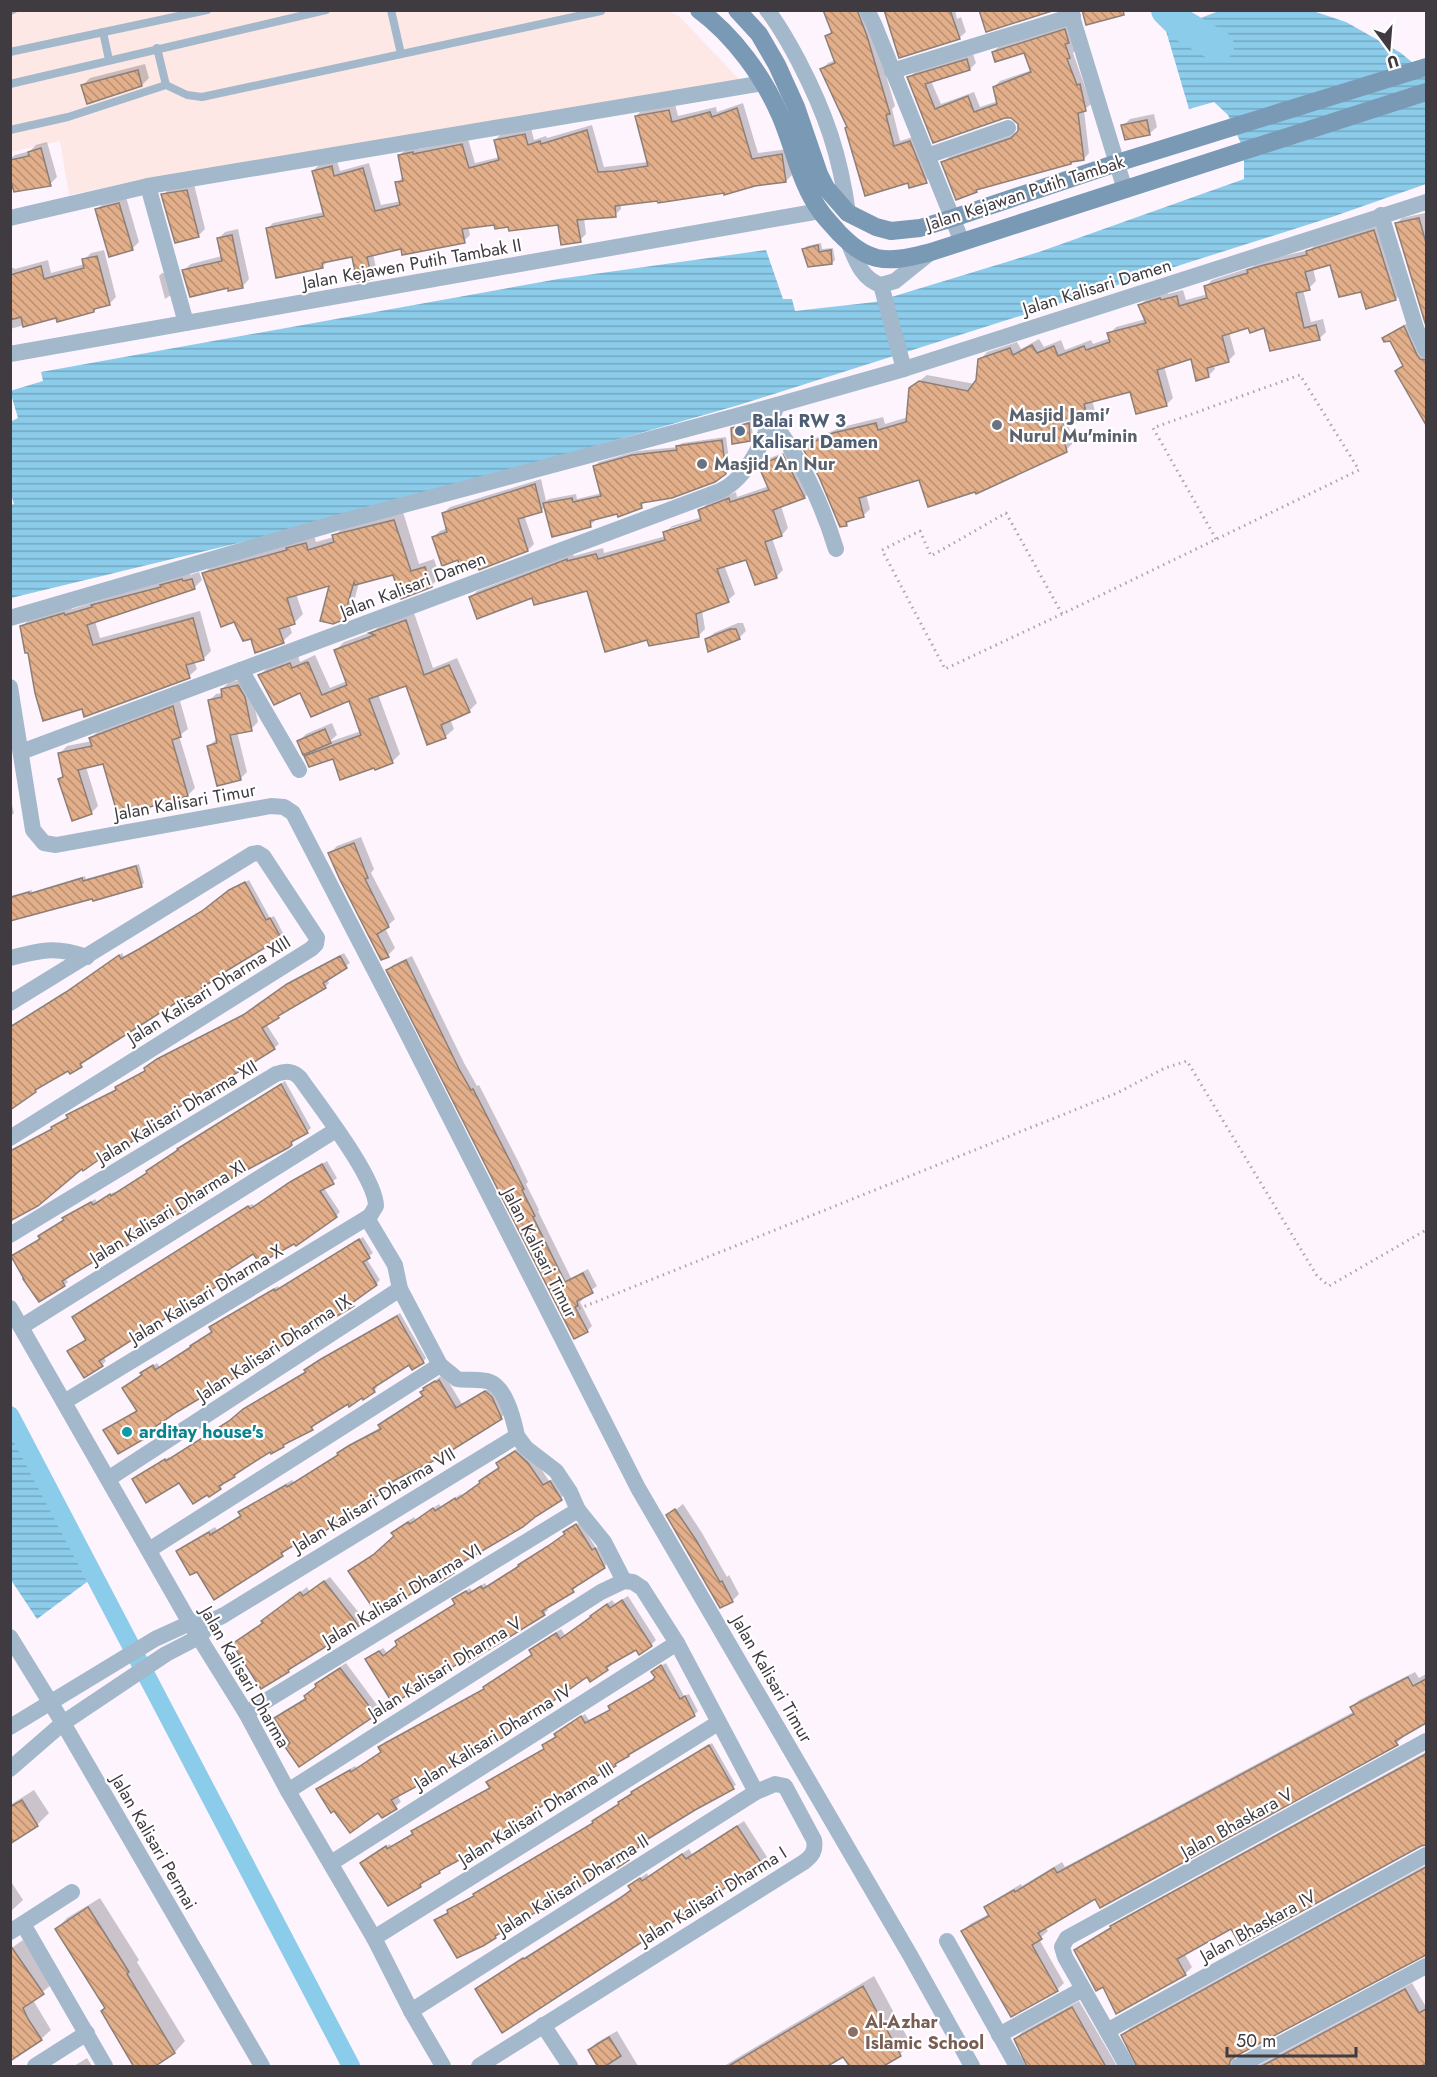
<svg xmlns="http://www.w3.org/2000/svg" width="1437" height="2077" font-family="Jost,sans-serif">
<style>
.commercial{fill:#fee8e5}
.water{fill:url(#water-rules)}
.shadow{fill:#0003;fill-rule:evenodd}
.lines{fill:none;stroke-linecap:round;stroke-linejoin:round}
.canal{stroke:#8ccceb;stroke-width:18}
.river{stroke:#8ccceb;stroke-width:32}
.building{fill:url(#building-back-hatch);stroke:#8d7f76;stroke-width:1.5}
.path{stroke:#ada5ad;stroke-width:3;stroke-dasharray:1.5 4.5;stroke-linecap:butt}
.lane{stroke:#a3b8cb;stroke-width:8}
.street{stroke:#a3b8cb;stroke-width:16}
.secondary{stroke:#7a99b4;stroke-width:18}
.worship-dot{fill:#6b7280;stroke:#fff;stroke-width:2}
.service-dot{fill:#5c6f8a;stroke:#fff;stroke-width:2}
.culture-dot{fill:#0f9aa8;stroke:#fff;stroke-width:2}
.education-dot{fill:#8d6e63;stroke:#fff;stroke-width:2}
.labels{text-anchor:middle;stroke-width:4.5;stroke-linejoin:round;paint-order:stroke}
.street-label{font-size:18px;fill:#403b40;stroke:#fff}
.worship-label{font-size:18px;font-weight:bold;fill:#5b616d;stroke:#fff;text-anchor:start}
.service-label{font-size:18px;font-weight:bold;fill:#4e5e75;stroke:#fff;text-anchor:start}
.culture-label{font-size:18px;font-weight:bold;fill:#0d838f;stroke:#fff;text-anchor:start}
.education-label{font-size:18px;font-weight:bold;fill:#785e54;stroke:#fff;text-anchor:start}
</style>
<defs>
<pattern id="water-rules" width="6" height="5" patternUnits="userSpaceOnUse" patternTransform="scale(1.5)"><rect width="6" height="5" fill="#8ccceb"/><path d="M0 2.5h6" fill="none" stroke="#74a7c0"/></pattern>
<pattern id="building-back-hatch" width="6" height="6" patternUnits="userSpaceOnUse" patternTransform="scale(1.5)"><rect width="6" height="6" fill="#e3af8a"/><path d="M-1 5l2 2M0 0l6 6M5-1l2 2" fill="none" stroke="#b99072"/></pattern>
</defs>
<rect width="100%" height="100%" fill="#fef4fe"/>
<!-- commercial -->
<polygon class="commercial" points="10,11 668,11 679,16 741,81 140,180 69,195 60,141 11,152"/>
<!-- water -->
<g class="water">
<polygon points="1219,11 1313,11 1346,22 1401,53 1426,74 1426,184 1332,217 739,405 493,475 259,538 11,598 10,505 14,504 10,491 10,422 18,418 10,391 43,381 41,372 558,279 766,250 783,299 792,299 795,311 875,302 1039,252 1244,179 1244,150 1228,115 1214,102 1189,109 1166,31"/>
<polygon points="11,1436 91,1579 37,1619 11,1580"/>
</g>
<!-- shadow -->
<g class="shadow">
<polygon points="825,10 861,10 878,48 895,106 892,109 900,141 916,136 932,175 926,181 909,181 849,126 822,69 828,63 836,60 827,36 833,30"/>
<polygon points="885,10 955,10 957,19 961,17 966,32 959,38"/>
<polygon points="1071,24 1075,51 1073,53 1091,104 1084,110 1089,153 1084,159 980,188 976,191 943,163 949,157 1018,133 1019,123 1011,116 1004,117 934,141 909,78 915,72 973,54 976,63 970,69 931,81 941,104 974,92 980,107 998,101 994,87 1000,81 1032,70 1025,51 993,52 999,46"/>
<polygon points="145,64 149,78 142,85 83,85 90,78"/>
<polygon points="743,103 758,153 788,149 792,175 786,181 725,191 621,203 621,209 615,215 584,218 586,234 580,240 559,223 510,225 495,224 468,226 470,235 464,241 402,247 373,254 377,272 371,278 353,256 328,261 322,267 267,229 273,223 324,212 313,171 319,165 337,161 340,171 369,163 381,205 401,201 397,183 404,176 400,155 406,149 419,147 419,149 468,139 475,163 500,157 495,140 501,134 531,128 534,140 546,136 547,138 592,125 604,167 648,162 636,116 642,110 675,104 678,116 716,107 717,112"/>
<polygon points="1154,114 1157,127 1150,133 1126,139 1123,126 1130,119"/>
<polygon points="47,142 57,177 50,184 10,172 10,159 15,155 30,151 36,145"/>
<polygon points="194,184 205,229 198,236 163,195 170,188"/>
<polygon points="126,197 139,242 132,249 97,209 104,203"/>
<polygon points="1425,213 1426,306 1422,308 1396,224 1402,218"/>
<polygon points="1381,224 1403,292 1396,299 1362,290 1331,264 1313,268 1316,281 1309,288 1303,290 1311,322 1323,319 1326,332 1319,339 1266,326 1249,327 1229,332 1235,354 1228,361 1214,365 1215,369 1208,376 1192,357 1164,366 1173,398 1166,405 1131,390 1092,400 1095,411 1088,418 1068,423 1073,443 1066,450 919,478 866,494 870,509 863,516 852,519 846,525 804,447 811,440 842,427 883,417 885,424 908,417 910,388 927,375 975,384 978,380 980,360 987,352 1017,342 1021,349 1039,339 1044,347 1061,340 1065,350 1091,340 1093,344 1110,338 1109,334 1116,327 1146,319 1140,305 1147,299 1167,292 1168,294 1183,290 1186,300 1208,294 1205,287 1212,280 1252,267 1256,264 1273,258 1310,250 1315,245"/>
<polygon points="238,229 249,279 243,286 229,287 184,270 191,264 222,256 218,239 225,232"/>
<polygon points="821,243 822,249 833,248 835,260 832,263 804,249 807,246"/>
<polygon points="104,250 116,297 109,304 98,307 94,311 57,316 10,329 10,268 14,268 15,269 48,260 51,273 85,264 84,260 91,253"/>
<polygon points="162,273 165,273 171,295 165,299 159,276"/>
<polygon points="1411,321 1426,353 1426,422 1396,371 1403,365 1389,336 1395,330"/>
<polygon points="751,421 753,436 750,440 732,429 735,426"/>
<polygon points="726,437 730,468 725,473 645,502 641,506 594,519 595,521 590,525 545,507 541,511 524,515 534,544 528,550 477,559 458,558 433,537 440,531 448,528 443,513 450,507 541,479 546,501 549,499 576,494 577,499 602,493 594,467 599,462 637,451 678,447 682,443"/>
<path d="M790,450l21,41 -6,6 -24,9 7,22 -6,7 -10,3 11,32 -7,7 -29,-19 -23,7 11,29 -7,6 -26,10 3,19 -7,7 -50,2 -60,-49 -55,7 -63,2 7,-7 96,-37 1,2 29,-8 1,5 62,-17 -1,-3 7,-7 30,-9 -2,-6 7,-7 29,-12 1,5 32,-11 -7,-20 8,-8zM708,517l1,3 -38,11v-3z"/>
<polygon points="403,512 419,564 434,559 440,577 431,586 394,574 359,582 352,610 342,619 331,584 296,594 303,614 294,623 289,624 292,633 283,641 252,637 235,621 204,573 213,565 314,535 316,542 334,537 343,527"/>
<polygon points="190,572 190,575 199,572 202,580 194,588 95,621 100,638 200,611 211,651 204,658 194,661 197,669 189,676 83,707 29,651 22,626 30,619 71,607 72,609"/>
<polygon points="414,613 433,668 457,658 477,703 469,711 450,719 454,729 445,737 407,684 378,694 400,754 392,762 306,756 312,749 299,741 306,734 332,723 337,735 329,742 361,731 350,699 311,715 301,691 260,675 268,667 298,656 300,662 315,655 330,688 347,681 336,650 344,642 374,631 379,626"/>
<polygon points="738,623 743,623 746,631 739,638 707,640 714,633"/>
<polygon points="245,679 251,690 258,722 251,729 237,732 247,772 240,779 208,746 217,739 209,701 216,694 223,693 222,689 229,682"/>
<polygon points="180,701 188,729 179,736 195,788 188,795 104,762 86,767 98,806 91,813 60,780 64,775 60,753 67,746 92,741 91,738 98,731"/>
<polygon points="10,797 14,813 10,817"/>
<polygon points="361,837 374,869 371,873 395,919 385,928 395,948 388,955 330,853 337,846"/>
<polygon points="139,864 144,883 141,886 10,919 10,896 32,890 32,892 85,876 86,879"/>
<polygon points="249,880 270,918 274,916 283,933 280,936 221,973 204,985 202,989 190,994 83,1061 81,1065 68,1069 10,1108 10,1026 71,990 122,953 124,957 144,946 207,908 234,888"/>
<polygon points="344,953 350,963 327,979 329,983 325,987 266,1024 279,1044 274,1048 204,1092 202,1090 168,1114 154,1122 156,1124 151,1129 123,1145 122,1142 22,1147 69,1117 73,1111 117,1089 121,1083 146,1070 150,1064 163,1056 249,1011 293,980"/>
<polygon points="412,956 464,1063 477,1086 479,1085 518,1161 528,1182 526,1184 539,1210 538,1211 571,1278 588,1269 597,1286 582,1297 583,1299 580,1302 592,1326 587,1331 388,970 393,965"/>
<polygon points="285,1081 311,1128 307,1132 294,1139 295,1140 291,1144 227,1178 184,1209 116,1246 65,1278 68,1282 64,1285 40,1300 41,1238 65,1219 68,1215 95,1199 97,1202 114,1192 115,1193 148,1172 183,1145"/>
<polygon points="327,1161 337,1178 324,1188 340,1212 336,1216 294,1242 254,1251 222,1272 226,1278 222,1281 103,1357 106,1361 102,1365 73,1348 87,1339 73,1317 77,1313 252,1204 254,1206 296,1179"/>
<polygon points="363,1237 373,1253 366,1258 380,1280 376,1284 355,1299 356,1301 353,1304 291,1339 152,1427 154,1430 150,1433 118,1452 109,1427 138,1410 124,1388 128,1384 157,1363 160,1367 214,1331 211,1327 215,1323 278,1286 279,1288"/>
<polygon points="400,1313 426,1358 423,1362 409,1363 375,1385 377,1388 374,1391 348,1402 314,1424 312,1429 283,1446 271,1450 237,1471 234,1476 222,1483 223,1485 221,1487 216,1479 180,1481 137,1476 169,1457 170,1459 234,1418 248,1406 307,1371 326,1356"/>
<polygon points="441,1376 445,1376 462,1404 492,1387 507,1411 501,1418 397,1477 398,1479 392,1485 356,1508 350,1514 306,1536 282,1554 215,1598 197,1569 177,1552 183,1546 215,1527 217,1530 242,1514 240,1512 246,1507 292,1480 294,1482 339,1454 345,1447 381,1427 380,1425 386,1419 424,1395 425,1388"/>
<polygon points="521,1446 534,1458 549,1481 556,1477 566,1493 561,1498 457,1564 459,1567 453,1572 441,1580 439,1576 350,1571 380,1549 395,1536 393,1533 399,1527 414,1517 416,1520 439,1504 441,1507 461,1494 462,1495 500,1467 498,1463 503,1458"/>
<polygon points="683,1504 702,1533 727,1577 729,1575 739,1594 732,1601 668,1516"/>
<polygon points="580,1522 596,1548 599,1546 608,1563 604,1567 575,1585 576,1587 573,1590 546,1607 548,1610 544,1614 467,1656 393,1702 371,1656 383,1648 387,1653 399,1645 396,1641 400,1638 456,1604 457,1596 470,1588 472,1591 485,1583 487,1586 554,1543"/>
<polygon points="330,1577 364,1619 358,1624 294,1665 288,1671 234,1644 307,1587 309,1591"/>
<polygon points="628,1596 656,1640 651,1645 636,1648 611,1662 613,1664 607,1669 587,1675 525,1716 526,1717 521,1723 501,1737 452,1765 447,1771 435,1777 434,1775 397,1795 401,1802 382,1816 379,1811 318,1789 324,1784 355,1766 357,1768 382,1751 380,1747 385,1742 485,1688 533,1654 531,1651 536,1645 561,1629 565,1635 612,1600 615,1604"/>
<polygon points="346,1663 380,1709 374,1715 291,1743 276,1718 282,1712 307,1697 322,1679"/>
<polygon points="666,1663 684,1696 689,1694 698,1711 694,1715 633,1751 616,1764 544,1803 493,1840 444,1867 420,1885 388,1904 366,1859 390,1844 391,1846 414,1833 413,1831 417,1827 491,1787 488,1782 492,1778 545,1748 544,1745 557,1736 556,1734 560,1730 585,1714 589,1720 611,1709 610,1706 613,1702 641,1687 656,1676 657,1668"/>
<polygon points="1415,1672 1419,1678 1426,1674 1426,1722 1402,1735 1403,1737 1397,1743 1096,1896 1045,1927 1048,1931 1039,1939 1064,1983 1057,1990 963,1931 970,1924 989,1914 986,1907 993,1901 1021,1884 1022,1886 1062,1862 1065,1867 1355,1711 1352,1707 1359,1700"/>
<polygon points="712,1743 736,1785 694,1808 642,1843 628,1852 631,1856 628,1859 615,1863 591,1876 495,1937 439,1918 450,1912 452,1907 475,1895 477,1891 594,1822 620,1804 619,1802 622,1799 636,1789"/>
<polygon points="1426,1752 1426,1844 1421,1844 1232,1927 1184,1953 1192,1967 1185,1974 1104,1985 1076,1951 1083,1944 1112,1926 1119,1920"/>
<polygon points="34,1790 49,1813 37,1825 10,1842 10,1805"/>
<polygon points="744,1821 767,1857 762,1863 503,2031 483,1984 632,1889 630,1886 647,1873 648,1876 689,1849 692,1854"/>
<polygon points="1426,1865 1426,1953 1236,2054 1235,2059 1239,2066 1139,2066 1123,2035 1130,2028"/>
<polygon points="10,1880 23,1900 10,1912"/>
<polygon points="100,1898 139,1960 137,1962 185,2041 175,2052 151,2066 107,2007 57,1929 67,1918"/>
<polygon points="23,1940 52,1984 33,2000 51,2030 41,2039 10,2059 10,1949"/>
<polygon points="874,1976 911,2044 900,2054 843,2055 823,2066 724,2066"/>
<polygon points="1412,1983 1426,2007 1426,2061 1417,2066 1257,2066"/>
<polygon points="1079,2001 1117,2066 1028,2066 1016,2039 1022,2032"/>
<polygon points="617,2031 638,2066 599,2066 589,2050 596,2043"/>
<polygon points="87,2058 92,2066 74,2066"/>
</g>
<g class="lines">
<!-- canal -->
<polyline class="canal" points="10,1415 351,2066"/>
<!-- river -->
<polyline class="river" points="1167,10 1182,25 1218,46"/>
</g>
<!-- building -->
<g class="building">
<polygon points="823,10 857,10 867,36 890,114 886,115 894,146 910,141 927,183 909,188 908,183 865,196 845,128 847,127 820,69 835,63 825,36 832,33"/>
<polygon points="884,10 950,10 960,39 899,58"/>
<polygon points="979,10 1055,10 986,32"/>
<polygon points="1082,10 1123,10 1124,15 1086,25"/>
<polygon points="1065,29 1069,43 1065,44 1070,58 1067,59 1077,85 1080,84 1086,111 1078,113 1084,160 1071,162 1071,164 976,190 977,192 956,200 941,162 1011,138 1018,131 1018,124 1011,118 1005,118 933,143 907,77 967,59 970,70 925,84 935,109 968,96 974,112 997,104 993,87 1031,72 1024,53 995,62 992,52"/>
<polygon points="138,70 142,86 87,104 81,85"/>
<polygon points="737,108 752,159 782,154 786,182 755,186 724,195 724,193 658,203 657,201 615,206 616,217 577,220 581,242 561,245 558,225 509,231 508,227 495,229 494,225 462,229 465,243 402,255 401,249 367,257 372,279 357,282 352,257 322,263 323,268 276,278 266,228 324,216 312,171 332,166 334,176 363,168 375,211 400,205 395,182 403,181 398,155 413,152 413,154 462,144 469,168 499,160 494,140 525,134 528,145 540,141 541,144 587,130 598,172 615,171 648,166 635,116 669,110 672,122 710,112 712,117"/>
<polygon points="1147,120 1150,135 1125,140 1121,125"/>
<polygon points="41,148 51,186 14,192 10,178 10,160 29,156 28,152"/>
<polygon points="187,190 199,237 175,243 161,194"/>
<polygon points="119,203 133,250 109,257 95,209"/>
<polygon points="1419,218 1426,243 1426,326 1395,223"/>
<polygon points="1374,230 1396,300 1366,309 1361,292 1339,297 1330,265 1305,272 1310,290 1296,293 1304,328 1316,325 1320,340 1270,351 1264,328 1250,333 1248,328 1222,336 1229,362 1207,368 1209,377 1196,381 1191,359 1157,370 1167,406 1136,414 1130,392 1084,404 1088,419 1061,427 1067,452 976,494 975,492 928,507 919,480 859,498 864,517 846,522 847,526 840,527 819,477 802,447 833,433 876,423 878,430 906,422 909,388 919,381 968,391 976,380 978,359 1010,348 1013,355 1032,345 1037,353 1054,346 1058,356 1084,346 1086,350 1110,342 1107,333 1146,323 1138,305 1160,298 1161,300 1177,296 1179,306 1207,298 1204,286 1248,273 1247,270 1264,265 1307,255 1306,251"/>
<polygon points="232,235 243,288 228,291 228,288 190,297 182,270 222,261 217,238"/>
<polygon points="818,245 819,252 831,250 832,264 808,267 802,249"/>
<polygon points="97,256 110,305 94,309 94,312 57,322 56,318 23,327 21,317 10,320 10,275 41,266 44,279 84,268 82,259"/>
<polygon points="1404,326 1417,355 1420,359 1426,360 1426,425 1395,371 1403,366 1390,341 1384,342 1382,338"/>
<polygon points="749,423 750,441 732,444 731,428"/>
<polygon points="722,440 726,474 715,482 672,498 641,503 642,508 618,517 617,514 590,521 591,527 552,537 543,503 572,498 573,502 601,496 593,466 632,455 677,450 676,446"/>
<polygon points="783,455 805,498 773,510 782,536 765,542 777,578 755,585 746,560 717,569 729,602 696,614 699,637 649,646 647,640 605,652 587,591 534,605 532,598 477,619 469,597 567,559 567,561 596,554 598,559 665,540 663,532 701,520 698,510 729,498 730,502 769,490 759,467 761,465"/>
<polygon points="535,484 542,512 518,519 528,551 479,570 476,561 459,566 458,560 442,566 432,537 447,532 442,513"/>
<polygon points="394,520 411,571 425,567 432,587 401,599 393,575 355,585 354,582 343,620 333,624 320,621 329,586 287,598 295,624 279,629 284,643 255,653 251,639 243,641 234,622 221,627 202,573 287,550 286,548 306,543 308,550 334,542 332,535"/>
<polygon points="182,579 183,581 192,579 195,589 87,625 93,645 193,618 204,660 186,665 190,678 84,717 82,709 43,721 35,693 28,653 25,653 20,626 64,613 65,615 92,607 91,605 161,587 160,585"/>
<polygon points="406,620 424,675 449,665 470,712 441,725 446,738 427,745 406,686 369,699 393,763 375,770 374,768 340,780 333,759 309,767 304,756 361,735 349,701 311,717 300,693 274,705 258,675 290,663 292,668 307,662 308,665 308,662 322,695 347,685 334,650 375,635 369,633"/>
<polygon points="730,629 736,629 740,639 708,652 705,639"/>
<polygon points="238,685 245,697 252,731 230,735 241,780 217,786 207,746 217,743 208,700 222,697 221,689"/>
<polygon points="173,706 181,737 172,740 188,796 118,816 103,764 78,770 92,814 72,821 58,779 63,777 58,753 92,746 89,738"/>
<polygon points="325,729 331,743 303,755 297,741"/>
<polygon points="354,843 368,878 365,879 389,927 377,934 389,957 381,960 340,880 328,853"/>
<polygon points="136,866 142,887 93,901 92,899 10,921 10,898 15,896 29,892 29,894 82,878 83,881"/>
<polygon points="245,882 266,920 270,918 281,938 218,976 219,977 201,988 203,990 190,998 189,996 174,1004 141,1025 80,1064 82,1067 70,1074 68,1071 35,1090 36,1092 10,1110 10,1027 66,992 119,955 121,959 139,949 202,911 229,890"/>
<polygon points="340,956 347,968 323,983 326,988 278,1016 279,1018 262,1028 275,1049 203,1094 202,1092 168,1114 169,1116 150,1126 152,1130 123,1147 121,1144 83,1171 82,1169 38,1206 10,1221 10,1151 52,1129 51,1127 68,1118 66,1115 116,1090 115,1087 145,1071 144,1068 157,1059 243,1015 287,984"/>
<polygon points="406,960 459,1069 471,1090 473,1089 513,1167 524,1189 522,1190 535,1216 533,1217 565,1282 583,1273 593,1293 577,1301 578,1306 575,1307 588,1332 574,1339 386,970"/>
<polygon points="281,1084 308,1133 291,1142 292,1145 288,1148 228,1180 199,1199 200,1200 184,1209 185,1211 172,1217 118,1251 116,1248 62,1281 65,1286 39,1302 23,1279 24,1279 11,1256 40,1239 38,1236 64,1220 62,1218 91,1202 93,1205 110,1194 111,1196 147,1173 146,1171 178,1150 177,1149"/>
<polygon points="322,1164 334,1184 320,1191 337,1217 296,1246 294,1244 260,1263 253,1254 219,1276 223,1283 176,1310 177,1311 99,1361 103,1366 84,1378 67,1351 86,1340 72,1317 248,1206 250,1209 290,1182"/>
<polygon points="359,1239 370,1258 363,1262 377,1285 352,1303 354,1306 292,1343 290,1341 256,1362 241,1374 177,1412 149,1431 151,1435 118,1454 103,1430 137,1411 122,1388 142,1375 140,1373 153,1365 155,1370 191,1347 190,1346 212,1332 209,1327 274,1289 275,1291"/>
<polygon points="397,1316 424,1363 412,1370 409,1365 373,1388 375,1392 363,1400 362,1398 349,1407 348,1404 311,1427 313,1430 283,1445 284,1447 271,1454 270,1452 234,1475 235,1477 219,1486 221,1489 209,1497 207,1495 193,1504 179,1483 146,1503 132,1479 165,1459 166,1461 229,1421 243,1409 306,1372 304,1370 321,1359"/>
<polygon points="439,1380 456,1408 485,1391 492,1397 502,1419 441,1457 391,1482 393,1486 350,1513 351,1515 308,1541 306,1538 281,1553 283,1556 214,1600 197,1572 190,1575 176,1551 209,1532 210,1535 241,1516 238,1512 286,1485 287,1487 338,1455 337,1453 350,1445 381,1429 378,1425 423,1396 420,1392 424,1390 423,1388 435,1381 436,1382"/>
<polygon points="515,1451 528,1463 543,1485 550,1481 562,1500 535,1517 523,1527 451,1569 454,1573 440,1582 438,1578 377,1614 348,1571 373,1555 394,1536 391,1533 408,1522 410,1524 433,1508 435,1511 455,1498 456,1500 480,1483 479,1481 499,1468 496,1463"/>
<polygon points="675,1509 696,1540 720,1582 722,1581 733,1602 720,1608 666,1515"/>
<polygon points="576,1524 592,1550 595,1548 605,1568 572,1589 574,1592 542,1611 545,1615 469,1662 467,1658 393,1704 365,1659 379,1651 383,1656 397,1645 395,1641 455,1604 452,1599 466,1591 468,1594 481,1586 483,1589 519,1566 518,1565 548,1546 565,1534 563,1532"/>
<polygon points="324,1581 359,1626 288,1670 289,1672 261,1689 232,1644 263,1623 261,1621 300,1592 303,1596"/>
<polygon points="622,1600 652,1646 639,1655 636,1650 606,1667 608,1670 590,1682 587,1677 550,1703 519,1719 522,1724 502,1738 462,1760 446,1770 447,1772 435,1779 434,1777 391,1800 397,1809 382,1818 378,1813 350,1833 334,1811 331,1813 316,1789 350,1770 351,1772 381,1752 378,1747 484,1689 483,1687 532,1655 529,1650 556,1633 560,1639 591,1617 590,1616 607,1604 610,1608"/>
<polygon points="661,1665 680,1699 685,1696 695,1716 628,1755 629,1756 615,1764 616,1766 545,1804 492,1839 494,1841 439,1871 440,1873 420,1884 421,1887 388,1906 360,1863 386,1846 387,1849 413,1834 411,1831 490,1788 486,1782 544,1749 542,1745 556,1737 554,1734 581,1716 585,1723 610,1710 608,1706 653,1680 655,1677 651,1672"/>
<polygon points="340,1668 376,1715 299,1767 285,1747 290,1743 274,1718 306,1699 304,1696 316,1687 315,1684"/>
<polygon points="1408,1677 1413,1686 1426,1679 1426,1723 1395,1741 1398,1745 1100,1908 1095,1899 1038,1933 1042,1939 1032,1945 1058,1991 1011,2017 961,1931 989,1916 984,1907 1014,1890 1015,1892 1054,1868 1057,1873 1354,1714 1350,1707"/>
<polygon points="709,1745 734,1789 695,1810 638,1845 639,1847 626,1856 629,1860 617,1868 614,1865 588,1879 589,1881 576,1889 495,1936 496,1938 483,1946 457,1958 434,1920 448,1913 447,1910 474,1896 473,1894 593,1823 592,1821 619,1804 618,1802 632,1794 631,1792"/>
<polygon points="1426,1754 1426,1845 1421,1846 1240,1945 1231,1929 1177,1959 1186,1975 1116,2014 1103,1987 1096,1991 1074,1950 1111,1928 1110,1926"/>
<polygon points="22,1800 38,1826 10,1844 10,1807"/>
<polygon points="737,1826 762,1864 502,2033 475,1989 523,1958 524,1959 619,1899 631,1890 628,1886 640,1878 642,1881 682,1854 686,1859"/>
<polygon points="1426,1867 1426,1955 1234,2057 1230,2061 1229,2067 1137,2067 1121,2035"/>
<polygon points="88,1907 129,1972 127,1974 175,2053 154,2067 134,2067 101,2011 105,2008 55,1929"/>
<polygon points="10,1945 44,1994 23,2008 28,2019 42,2040 10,2061"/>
<polygon points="863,1986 901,2056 882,2067 850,2067 843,2057 826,2067 727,2067"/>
<polygon points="1405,1989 1419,2013 1426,2009 1426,2063 1420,2067 1260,2067"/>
<polygon points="1072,2007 1106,2067 1027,2067 1014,2039"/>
<polygon points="609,2037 621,2056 604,2067 598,2067 588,2050"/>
</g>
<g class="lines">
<!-- path -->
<g class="path">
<polyline points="1062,614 945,669 882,550 920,531 931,556 1006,513 1062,614 1359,470 1300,375 1153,428 1216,539"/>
<polyline points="568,1313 1117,1093 1165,1068 1187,1061 1317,1276 1329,1286 1426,1230"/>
</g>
<!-- lane -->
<g class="lane">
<polyline points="391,10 401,54"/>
<polyline points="10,11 13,10"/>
<polyline points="103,32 109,60"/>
<polyline points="157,48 166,85"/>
<polyline points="10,52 207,10"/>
<polyline points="10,84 326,10"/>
<polyline points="10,130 68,117 166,85 187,95 202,97 601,11"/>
</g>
<!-- street -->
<g class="street">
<path d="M767,10c13,16 23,35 32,52 27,52 41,93 49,151"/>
<polyline points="867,10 874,24 962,242"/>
<polyline points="1070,10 1125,190"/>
<polyline points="892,71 1073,16"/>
<polyline points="927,156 1008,128"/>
<polyline points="148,186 186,323"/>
<polyline points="1381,215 1416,328 1426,350"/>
<polyline points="10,218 148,186 764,83"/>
<path d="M849,244c7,17 13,35 32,41l14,-4 36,-29"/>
<polyline points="881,285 904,369"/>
<polyline points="10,354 820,211"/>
<path d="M771,420c29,37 51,84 65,129"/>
<polyline points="10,618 336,523 777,405 904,369 1426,202"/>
<polyline points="241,670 299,770"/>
<polyline points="10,687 33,830 44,843 56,845 271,806 284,807 293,813 403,1025 638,1488 910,1955 972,2066"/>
<path d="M21,752l699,-261c30,-14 46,-57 57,-86"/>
<path d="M10,958c33,-8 45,-12 77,-1"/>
<polyline points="10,1003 252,854 258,853 263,856 317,938 316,944 311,949 10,1138"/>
<path d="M10,1235l266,-161c9,-3 17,-4 24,4 18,26 76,100 76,128l-6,10 -306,186"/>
<polyline points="10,1308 190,1623 246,1713 288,1791 374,1938 411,2011 443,2066"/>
<polyline points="21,1327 336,1130"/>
<polyline points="517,1436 526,1448 556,1471 570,1492 578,1510 604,1542 624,1581"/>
<polyline points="108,1479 400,1289"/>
<polyline points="149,1550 440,1365"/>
<polyline points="10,1637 63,1723 262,2066"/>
<polyline points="246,1713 578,1510"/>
<path d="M10,1727l145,-88 35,-16 24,-3 10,-5 293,-179c-3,-15 -11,-48 -27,-54 -10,-4 -23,-1 -33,-3l-17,-14 -40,-76 -5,-24 -28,-47"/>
<polyline points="10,1769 63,1723 166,1654 199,1637 206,1629"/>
<polyline points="288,1791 601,1592 624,1581"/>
<polyline points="331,1863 677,1643"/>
<polyline points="23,1924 105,2066"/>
<polyline points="10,1932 72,1892"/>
<polyline points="374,1938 718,1723"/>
<polyline points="947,1941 1017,2066"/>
<polyline points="411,2011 756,1792"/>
<polyline points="543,2025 570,2066"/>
<polyline points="1107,2031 1426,1855"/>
<polyline points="999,2035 1083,1989"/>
<polyline points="35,2066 87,2033"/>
<path d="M479,2066l325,-204c8,-6 12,-11 10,-22l-29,-54 -10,-2 -19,8 -79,-149 -35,-55 -9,-6 -9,-1"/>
<polyline points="1127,2066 1065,1957 1062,1947 1067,1938 1426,1741"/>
<polyline points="1239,2066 1426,1966"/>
</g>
<!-- secondary -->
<g class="secondary">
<path d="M699,10c35,26 64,66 81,105 14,32 20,69 41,97 5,7 12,14 18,21 11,11 22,21 38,25 18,4 37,-2 54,-6l495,-160"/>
<polyline points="737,10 759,34 777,65 796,107 819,174 826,188 848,213 876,227 891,231 920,228 953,218 1117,163 1426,67"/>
</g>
</g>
<!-- markers -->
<g class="worship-dot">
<circle cx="997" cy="425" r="6"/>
<circle cx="702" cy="464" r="6"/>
</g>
<circle class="service-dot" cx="740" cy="431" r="6"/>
<circle class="culture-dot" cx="127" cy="1432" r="6"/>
<circle class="education-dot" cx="853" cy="2032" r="6"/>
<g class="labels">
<!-- street labels -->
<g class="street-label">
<text transform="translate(1025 193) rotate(-18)" y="6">Jalan Kejawan Putih Tambak</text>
<text transform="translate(412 264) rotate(-10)" y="6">Jalan Kejawen Putih Tambak II</text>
<text transform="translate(1097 287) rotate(-17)" y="6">Jalan Kalisari Damen</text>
<text transform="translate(413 585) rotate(-21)" y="6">Jalan Kalisari Damen</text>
<text transform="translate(185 802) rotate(-10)" y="6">Jalan Kalisari Timur</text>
<text transform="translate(209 990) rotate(-32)" y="6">Jalan Kalisari Dharma XIII</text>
<text transform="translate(177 1112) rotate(-31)" y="6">Jalan Kalisari Dharma XII</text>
<text transform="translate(168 1212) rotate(-32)" y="6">Jalan Kalisari Dharma XI</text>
<text transform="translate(540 1253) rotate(63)" y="6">Jalan Kalisari Timur</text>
<text transform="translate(206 1294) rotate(-31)" y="6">Jalan Kalisari Dharma X</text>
<text transform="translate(274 1348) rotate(-33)" y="6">Jalan Kalisari Dharma IX</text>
<text transform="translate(374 1500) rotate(-31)" y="6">Jalan Kalisari Dharma VII</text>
<text transform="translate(402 1595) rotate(-31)" y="6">Jalan Kalisari Dharma VI</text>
<text transform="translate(445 1668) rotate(-32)" y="6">Jalan Kalisari Dharma V</text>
<text transform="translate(245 1677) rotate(60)" y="6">Jalan Kalisari Dharma</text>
<text transform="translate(772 1679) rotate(60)" y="6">Jalan Kalisari Timur</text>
<text transform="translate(493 1737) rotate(-32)" y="6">Jalan Kalisari Dharma IV</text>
<text transform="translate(536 1814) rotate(-32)" y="6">Jalan Kalisari Dharma III</text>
<text transform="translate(1237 1823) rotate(-29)" y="6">Jalan Bhaskara V</text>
<text transform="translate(154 1842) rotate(60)" y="6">Jalan Kalisari Permai</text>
<text transform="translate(573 1885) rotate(-32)" y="6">Jalan Kalisari Dharma II</text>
<text transform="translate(713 1896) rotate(-32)" y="6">Jalan Kalisari Dharma I</text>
<text transform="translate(1258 1926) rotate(-29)" y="6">Jalan Bhaskara IV</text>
</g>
<!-- worship labels -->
<g class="worship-label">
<text x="1009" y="421">Masjid Jami'<tspan x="1009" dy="21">Nurul Mu'minin</tspan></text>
<text x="714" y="470">Masjid An Nur</text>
</g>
<!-- service labels -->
<g class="service-label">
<text x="752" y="427">Balai RW 3<tspan x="752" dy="21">Kalisari Damen</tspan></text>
</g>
<!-- culture labels -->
<g class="culture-label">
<text x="139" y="1438">arditay house's</text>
</g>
<!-- education labels -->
<g class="education-label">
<text x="865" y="2028">Al-Azhar<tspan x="865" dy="21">Islamic School</tspan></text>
</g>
</g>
<!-- border -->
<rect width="1437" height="2077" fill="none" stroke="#403b40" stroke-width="24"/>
<!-- north arrow -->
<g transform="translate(1389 48) rotate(164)" stroke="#ffffff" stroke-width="4.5" paint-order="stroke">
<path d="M0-4.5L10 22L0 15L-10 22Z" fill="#403b40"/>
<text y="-9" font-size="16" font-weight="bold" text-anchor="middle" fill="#403b40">U</text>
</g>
<!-- scale -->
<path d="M1227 2047v9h129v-9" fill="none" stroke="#403b40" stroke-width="3"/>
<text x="1236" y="2047" font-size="18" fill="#403b40" stroke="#ffffff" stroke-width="4.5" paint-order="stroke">50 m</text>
</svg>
